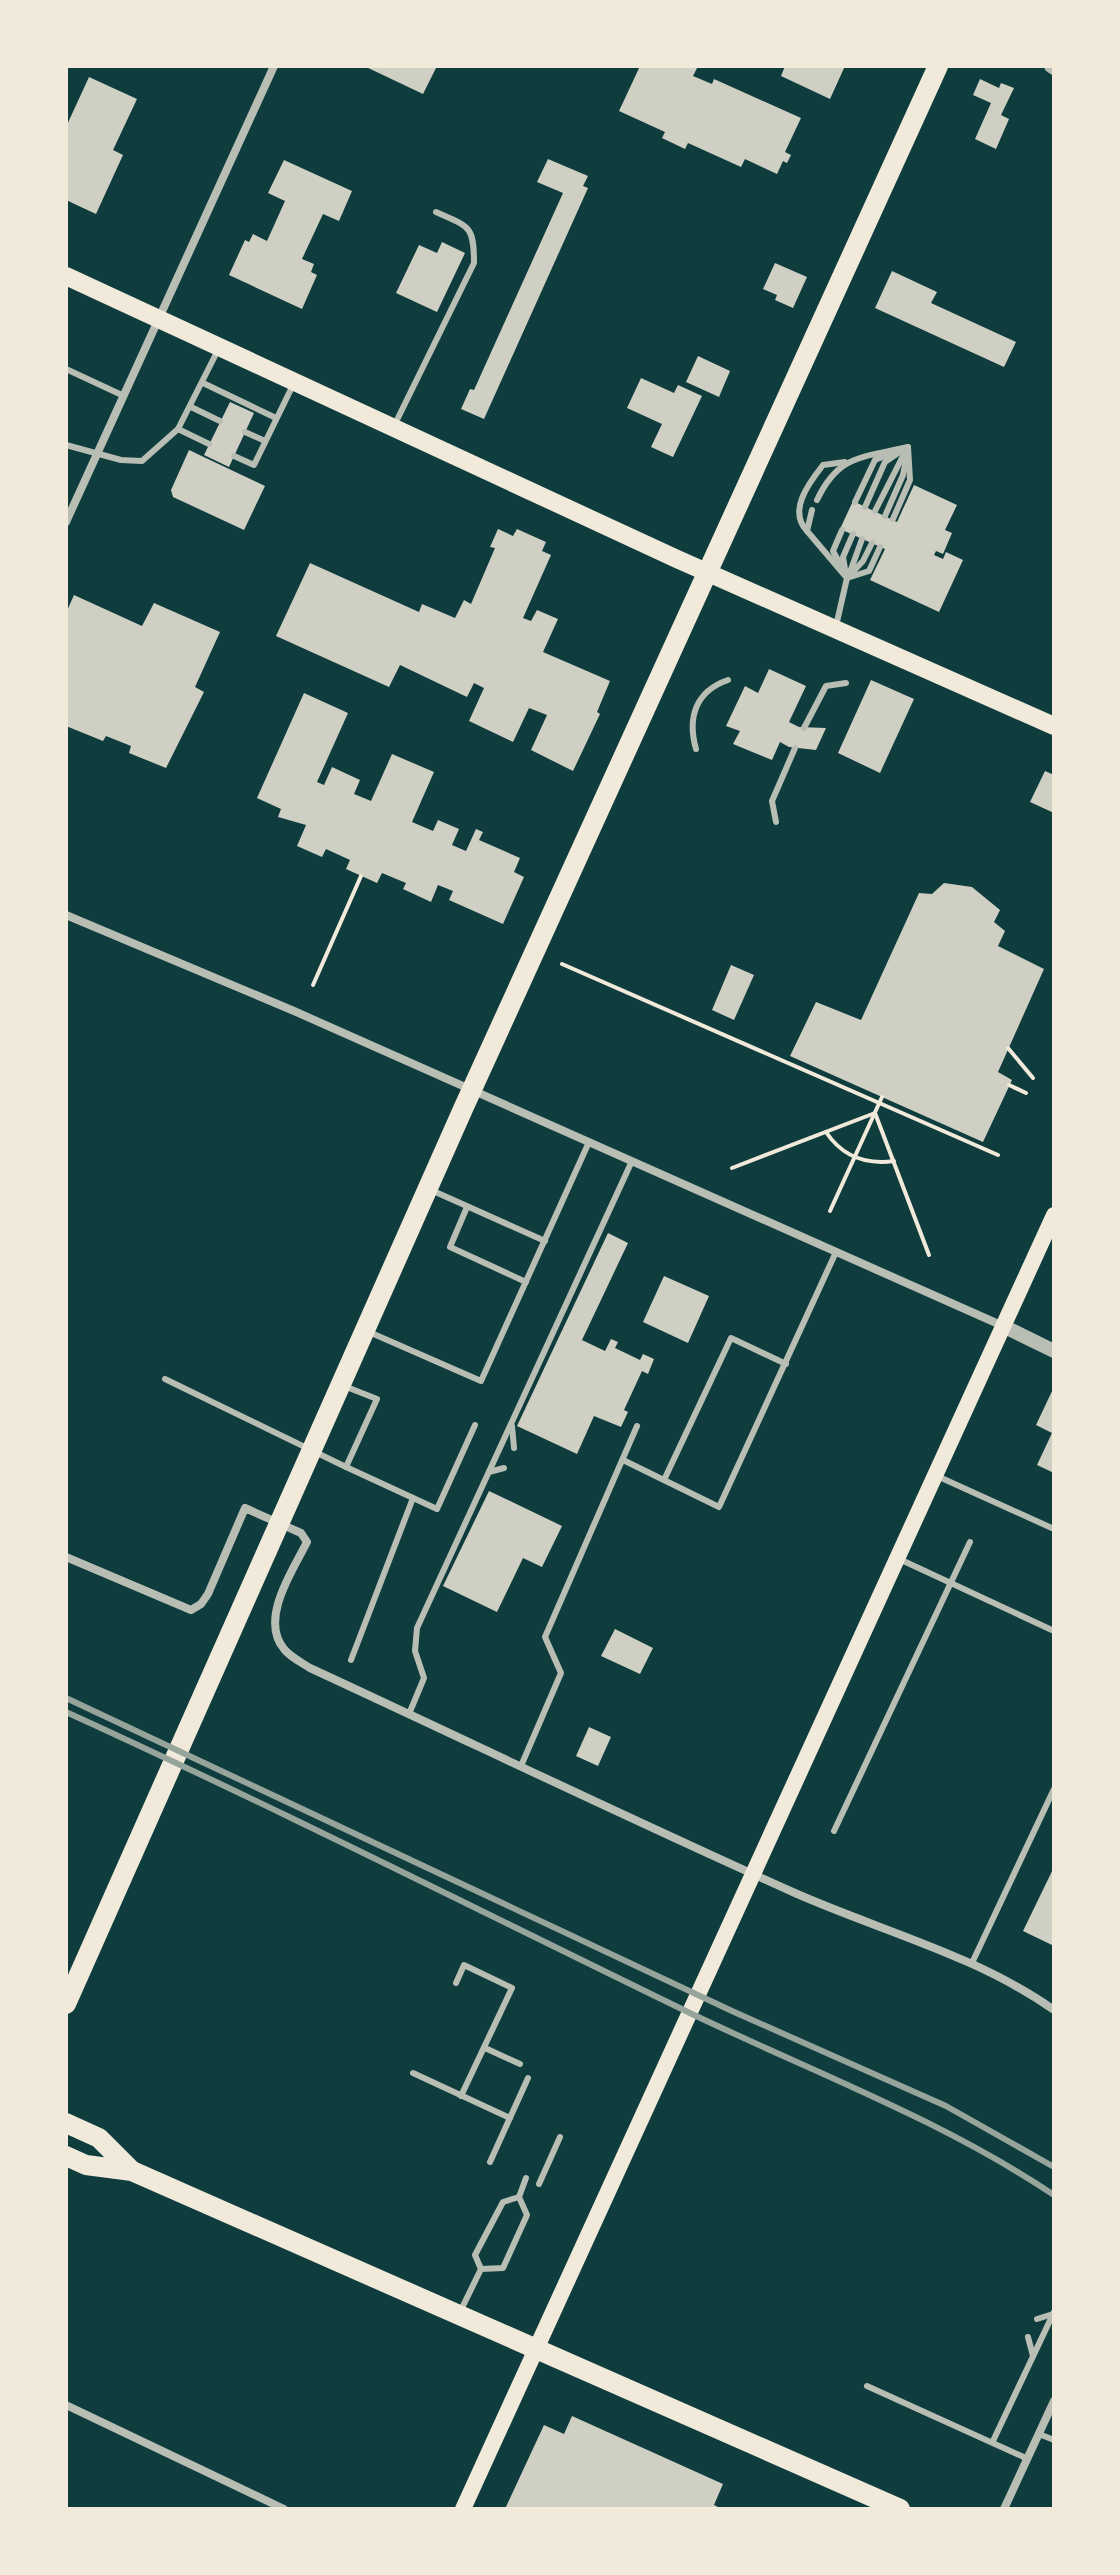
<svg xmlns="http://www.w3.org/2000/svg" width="1120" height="2575" font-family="Rubik,sans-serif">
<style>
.building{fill:#cfcfc3}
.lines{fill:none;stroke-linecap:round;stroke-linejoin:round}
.path{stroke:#f1e9da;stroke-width:4}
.service{stroke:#b8beb3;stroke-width:6}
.minor{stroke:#b8beb3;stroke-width:8}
.tertiary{stroke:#b8beb3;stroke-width:14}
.secondary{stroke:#f1e9da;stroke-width:16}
.primary{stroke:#f1e9da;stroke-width:18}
.trunk{stroke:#f1e9da;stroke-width:20}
.rail{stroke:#97a49c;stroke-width:6}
</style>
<rect width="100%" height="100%" fill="#0f3d3e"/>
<!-- building -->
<g class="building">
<polygon points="364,66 437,66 423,94"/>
<polygon points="640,66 698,66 693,76 712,84 714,79 801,118 785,152 791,155 787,163 783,161 777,174 745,159 741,167 688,143 685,149 662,138 665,132 619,111"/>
<polygon points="785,66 845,66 830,99 781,76"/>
<polygon points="89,77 137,99 113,150 123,155 96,214 66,200 66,127"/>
<polygon points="980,79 999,88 1001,83 1014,88 1001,115 1009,119 996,149 975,139 991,103 973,95"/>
<polygon points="548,159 588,176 583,186 588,188 484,419 461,409 470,389 474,390 563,193 537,182"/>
<polygon points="284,160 352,191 339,221 323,214 302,259 314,264 311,272 317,275 302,309 229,275 245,240 249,242 253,234 267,241 285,201 268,193"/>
<polygon points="442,242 465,253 437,312 396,293 419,245 437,253"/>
<polygon points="775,263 807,277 793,308 775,300 777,295 763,289"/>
<polygon points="892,271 937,292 931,303 1016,342 1004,367 875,308"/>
<polygon points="698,356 730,371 719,397 686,382"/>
<polygon points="641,378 674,393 678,385 702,396 673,457 651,447 662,424 627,408"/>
<polygon points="230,402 254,413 229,467 204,455"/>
<polygon points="189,450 265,486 244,530 173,497 171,490"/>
<polygon points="914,485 957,505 945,530 952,533 943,554 936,551 934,555 943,559 946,552 963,560 939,612 870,580 885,549 840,529 853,501 897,522"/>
<polygon points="498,529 513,536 517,529 546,542 542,551 551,555 523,618 531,621 537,610 558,619 543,652 610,681 597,712 600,714 573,771 531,750 547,715 529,708 513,742 469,721 484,688 474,683 467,697 400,665 389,687 276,636 310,563 419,612 422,604 455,618 464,600 471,604 495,548 490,547"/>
<polygon points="74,595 142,626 154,603 220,632 195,687 204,692 166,768 129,753 131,746 106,736 103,741 66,726 66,613"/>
<polygon points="769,669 806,686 789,722 799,727 826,728 816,750 789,747 780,742 772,760 733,744 740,731 726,726 745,686 758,693"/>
<polygon points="871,680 914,699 880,773 838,753"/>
<polygon points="304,693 348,713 317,782 324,785 332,767 360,780 354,794 371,801 392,754 434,772 412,822 433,831 438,820 459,829 452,845 466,851 476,829 483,832 479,840 520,858 514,872 524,877 503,924 449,900 453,891 438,885 431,902 403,889 406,883 382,873 377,883 346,869 350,860 326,849 322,857 297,846 306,825 278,817 281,809 257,798"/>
<polygon points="1045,771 1054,775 1054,813 1030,802"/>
<polygon points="944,883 972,887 1000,910 994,922 1005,931 998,946 1044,969 998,1072 1012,1080 983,1142 790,1056 816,1002 861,1020 919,893 932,894"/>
<polygon points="731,965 754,975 734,1020 712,1010"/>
<polygon points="608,1233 628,1243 582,1340 605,1351 611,1339 618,1342 615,1348 640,1360 643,1354 654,1359 648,1374 642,1371 624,1410 628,1412 621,1427 594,1416 577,1454 517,1426"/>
<polygon points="664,1276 709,1296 688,1343 643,1322"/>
<polygon points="1054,1387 1054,1473 1037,1465 1052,1433 1036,1425"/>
<polygon points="489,1491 562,1526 542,1567 523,1558 497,1612 443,1586"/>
<polygon points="615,1629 653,1648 640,1674 601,1656"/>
<polygon points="589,1727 611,1737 598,1766 576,1756"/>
<polygon points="1054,1867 1054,1946 1023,1931"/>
<polygon points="572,2416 723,2484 714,2505 722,2509 505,2509 544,2425 564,2434"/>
</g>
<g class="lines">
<!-- path -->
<g class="path">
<polyline points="562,964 998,1155"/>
<polyline points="313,985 361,876"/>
<polyline points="1008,1048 1033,1078"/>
<polyline points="1009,1085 1026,1093"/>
<path d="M826,1132c16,24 39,33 68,29"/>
<polyline points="732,1168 875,1113 929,1255"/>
<polyline points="830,1211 882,1097"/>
</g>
<!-- service -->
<g class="service">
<polyline points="66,369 124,396"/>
<polyline points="203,383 276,418"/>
<polyline points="191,407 220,421"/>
<path d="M395,424l79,-161c0,-38 -5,-36 -38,-51"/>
<polyline points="178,429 209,444"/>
<polyline points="245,432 265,441"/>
<polyline points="66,445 121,460 142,461 178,429 219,348"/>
<polyline points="234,456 254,465 293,385"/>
<path d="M817,500c22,-46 45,-42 91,-53"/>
<polyline points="855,502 875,460 889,454"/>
<polyline points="865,507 885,462 901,451"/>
<polyline points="812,510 807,531 847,578 836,626"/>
<polyline points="875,511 906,450"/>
<polyline points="885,516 903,475 906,459"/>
<polyline points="893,519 910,480 908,447"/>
<path d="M807,531c-19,-20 1,-47 16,-66l22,-3"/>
<polyline points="840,564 833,551 842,530"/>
<polyline points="846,575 843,557 853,534"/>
<polyline points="849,575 862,539"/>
<polyline points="850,575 863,561 872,543"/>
<polyline points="847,578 869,571 880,547"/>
<polyline points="804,728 826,686 846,683"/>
<path d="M696,749c-9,-32 0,-58 32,-69"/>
<polyline points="776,822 772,801 795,748"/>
<polyline points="431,1190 545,1241"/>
<polyline points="467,1207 450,1247 526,1282"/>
<polyline points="369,1332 481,1381 589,1142"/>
<polyline points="165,1379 346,1467 377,1399 344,1386"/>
<polyline points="512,1426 514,1448"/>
<polyline points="623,1460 719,1507 836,1252"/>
<polyline points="346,1467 437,1509 475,1425"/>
<polyline points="489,1472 504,1468"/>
<polyline points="937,1476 1054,1529"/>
<polyline points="664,1480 731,1338 786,1364"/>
<polyline points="897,1558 1054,1631"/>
<polyline points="351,1660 413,1498"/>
<polyline points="409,1714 424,1678 415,1651 417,1628 632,1161"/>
<polyline points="521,1766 561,1673 545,1637 637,1426"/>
<polyline points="834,1831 970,1542"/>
<polyline points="972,1963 1054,1789"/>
<polyline points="456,1983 464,1965 512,1988 461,2096"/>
<polyline points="485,2048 520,2064"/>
<polyline points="413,2073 510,2118"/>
<polyline points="490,2162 528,2078"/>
<polyline points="539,2184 560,2137"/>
<polyline points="481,2269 503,2268 527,2215 519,2197 526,2178"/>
<polyline points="481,2269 475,2255 503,2202 519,2197"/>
<polyline points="460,2312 481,2269"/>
<polyline points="1037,2319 1053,2314"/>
<polyline points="1028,2337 1033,2356"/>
<polyline points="867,2386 1028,2459"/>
<polyline points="1039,2434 1054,2440"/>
<polyline points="993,2441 1054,2312"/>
</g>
<!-- minor -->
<g class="minor">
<polyline points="66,522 274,66"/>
<polyline points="66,915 294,1011 1003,1326"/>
<path d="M66,1557l125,53 10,-6 7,-10 37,-86 56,25 6,9c-14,28 -48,77 -23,107 6,8 17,13 26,19 162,75 322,152 485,225 86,38 181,62 259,117"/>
<polyline points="66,2405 284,2509"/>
<polyline points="1004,2509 1054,2401"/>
</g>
<!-- tertiary -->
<g class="tertiary">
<polyline points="1051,66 1054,68"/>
<polyline points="1003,1326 1054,1351"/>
</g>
<!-- secondary -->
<polyline class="secondary" points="463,2509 1054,1215"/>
<!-- primary -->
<polyline class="primary" points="66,276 677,559 1054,726"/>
<!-- trunk -->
<g class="trunk">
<polyline points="66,2004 463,1109 938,66"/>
<polyline points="66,2123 99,2138 132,2171"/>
<polyline points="66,2156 86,2165 132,2171 900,2509"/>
</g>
<!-- rail -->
<g class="rail">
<polyline points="66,1698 732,2011 946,2106 1054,2167"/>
<path d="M66,1712c211,96 418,201 626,302 121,58 250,106 362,181"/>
</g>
</g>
<!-- border -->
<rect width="1120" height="2575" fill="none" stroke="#f1e9da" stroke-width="136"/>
</svg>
